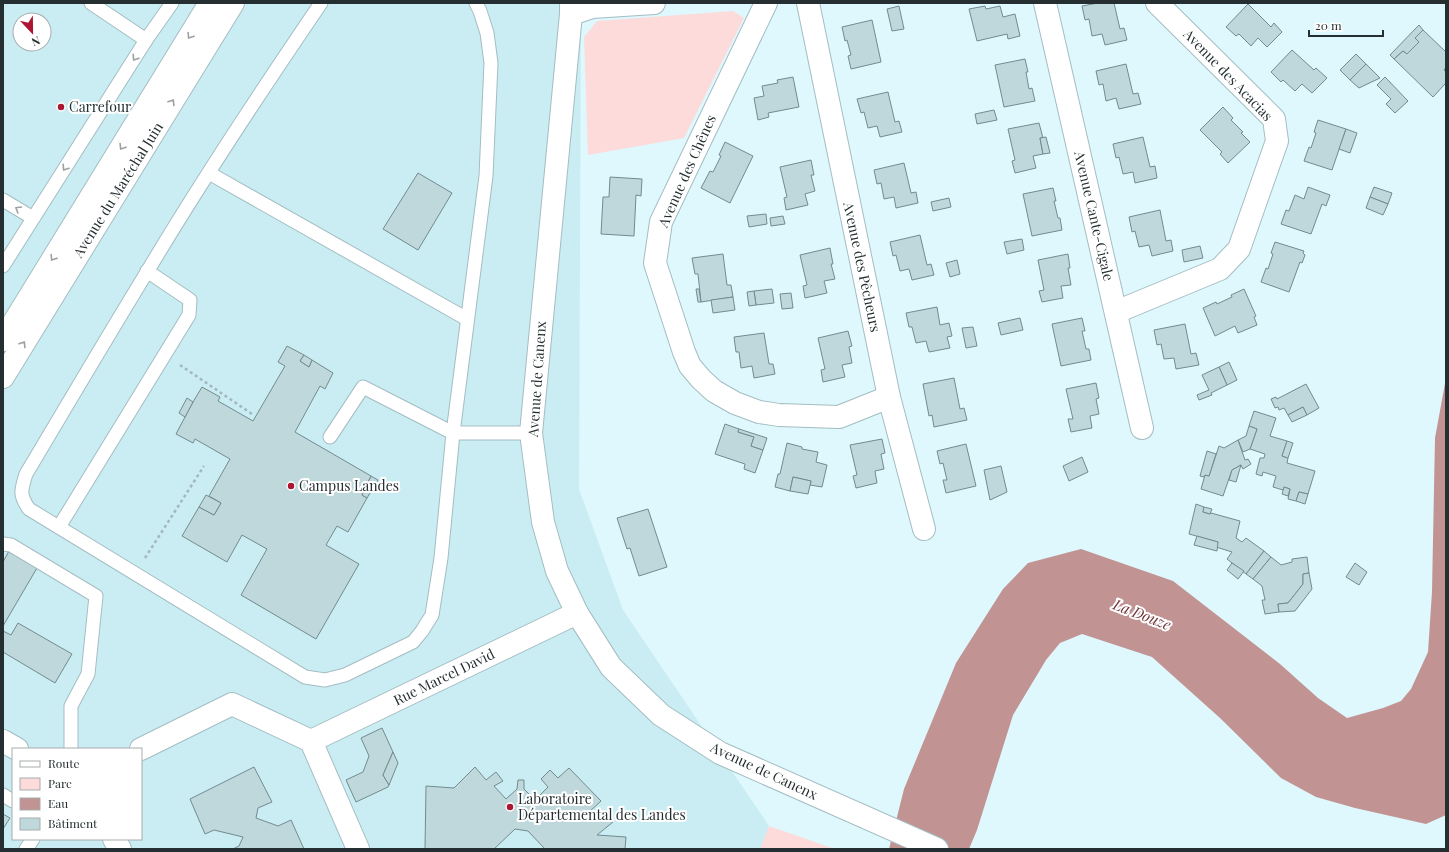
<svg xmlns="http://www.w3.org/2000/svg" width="1449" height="852" font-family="'Playfair Display',serif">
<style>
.built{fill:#c9edf3;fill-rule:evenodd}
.green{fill:#fddbda}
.water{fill:#c19393}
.building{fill:#bed8dc;stroke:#738b8f}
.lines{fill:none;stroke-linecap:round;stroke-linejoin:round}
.service-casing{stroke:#a4bdc2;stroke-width:15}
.minor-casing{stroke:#a4bdc2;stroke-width:24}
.secondary-casing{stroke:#a4bdc2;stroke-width:24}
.path{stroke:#a3b8bc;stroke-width:2.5;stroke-dasharray:3 3;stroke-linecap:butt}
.service{stroke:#fff;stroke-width:13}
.minor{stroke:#fff;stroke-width:22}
.secondary{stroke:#fff;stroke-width:22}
.oneway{stroke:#9da1a2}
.poi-dot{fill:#ac1632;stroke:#fff;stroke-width:1.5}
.labels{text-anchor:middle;stroke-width:4;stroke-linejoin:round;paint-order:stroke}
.street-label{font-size:14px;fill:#252f31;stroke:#fff}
.poi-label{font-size:14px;fill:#252f31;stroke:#fff;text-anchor:start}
.water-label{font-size:15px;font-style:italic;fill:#713437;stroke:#fff}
</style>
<rect width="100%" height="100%" fill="#def8fd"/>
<!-- built -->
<path class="built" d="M3,3h578l-2,486 44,121 146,216 -9,23h-757zM20,20h24v24h-24zM13,749h128v90h-128z"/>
<!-- green -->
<g class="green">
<polygon points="733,11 744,18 684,138 588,155 584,37 597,21"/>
<polygon points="769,826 835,849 760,849"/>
</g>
<!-- water -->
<polygon class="water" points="1446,350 1446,815 1426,824 1355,808 1316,797 1281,778 1220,718 1152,657 1082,634 1060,643 1046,660 1013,715 977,830 969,849 889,849 904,789 956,663 1003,589 1028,563 1081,549 1173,581 1280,664 1318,698 1347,718 1383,708 1401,701 1411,689 1428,652 1432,592 1435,438 1446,378"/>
<!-- building -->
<g class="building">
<polygon points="1098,3 1114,3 1120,29 1124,28 1127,40 1105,45 1102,34 1092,36 1089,19 1085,20 1082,6"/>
<polygon points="1248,4 1271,27 1274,23 1282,32 1267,47 1258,38 1251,46 1239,34 1236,36 1226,27"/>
<polygon points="899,6 904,29 892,31 887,9"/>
<polygon points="985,6 986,9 1000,6 1003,17 1015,14 1020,36 1008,39 1007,34 977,41 969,9"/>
<polygon points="872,20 881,62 851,69 848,56 851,55 847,40 845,41 842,27"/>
<polygon points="1419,25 1423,30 1415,38 1419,42 1407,54 1403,51 1394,59 1390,55"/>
<polygon points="1423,30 1446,52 1446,67 1444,70 1446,72 1446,85 1445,84 1433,97 1394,59 1403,51 1407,54 1419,42 1415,38"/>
<polygon points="1292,50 1314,70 1316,68 1327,78 1312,93 1302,84 1295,91 1283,80 1281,82 1271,72"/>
<polygon points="1356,54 1366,64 1350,80 1340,70"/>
<polygon points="1025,59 1028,72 1026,72 1029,89 1032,88 1035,101 1004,107 995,65"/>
<polygon points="1126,64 1133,94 1138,93 1141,104 1119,109 1116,98 1106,101 1103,84 1099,85 1096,71"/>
<polygon points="1366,64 1380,78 1359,88 1350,80"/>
<polygon points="793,77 799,107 768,113 769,117 758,120 754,98 764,96 762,86 778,83 777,80"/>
<polygon points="1385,77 1408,101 1395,113 1386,104 1391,99 1377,85"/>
<polygon points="888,92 895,122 899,121 902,132 880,137 877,126 868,128 864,112 861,113 857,99"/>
<polygon points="1223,107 1233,118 1231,120 1243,132 1241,133 1250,142 1228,163 1220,154 1222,152 1200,130"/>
<polygon points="994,110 997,120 977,124 975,114"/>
<polygon points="1318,120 1346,129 1332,170 1304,161 1309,147 1311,148 1316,133 1314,132"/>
<polygon points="1039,123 1043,138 1040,138 1043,154 1033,156 1036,168 1015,173 1012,161 1015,160 1008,129"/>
<polygon points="1346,129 1357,133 1350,153 1339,149"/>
<polygon points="1046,137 1050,153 1043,154 1040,138"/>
<polygon points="1143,137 1150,167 1155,166 1157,178 1135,183 1133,172 1123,174 1119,157 1116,158 1113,144"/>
<polygon points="725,142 753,156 730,203 701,188 710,171 713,172 721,156 719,155"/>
<polygon points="811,160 814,175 811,175 815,191 805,194 808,205 786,210 784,198 787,197 780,167"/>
<polygon points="904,163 911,193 916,192 918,203 896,208 894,197 884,199 881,183 877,184 874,170"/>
<polygon points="418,173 452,193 418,250 383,229"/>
<polygon points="610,177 642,179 641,196 636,195 634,236 601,234 603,197 609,197"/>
<polygon points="1308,187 1330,195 1326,206 1322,204 1311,234 1281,224 1286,210 1289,211 1295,195 1304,199"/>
<polygon points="1374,187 1392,193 1388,204 1370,197"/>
<polygon points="1053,188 1056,201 1054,201 1058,218 1060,218 1062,230 1032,236 1023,194"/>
<polygon points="1370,197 1388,204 1383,215 1366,208"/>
<polygon points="949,198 951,207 933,211 931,202"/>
<polygon points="1160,210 1166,241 1171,240 1173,251 1152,256 1149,245 1139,247 1135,231 1132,232 1129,217"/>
<polygon points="766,214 767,224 749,227 747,216"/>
<polygon points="783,216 785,224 771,226 770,218"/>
<polygon points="920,235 927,265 931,264 934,275 912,280 909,269 900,271 896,255 893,256 890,242"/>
<polygon points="1022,239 1024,250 1007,254 1004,242"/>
<polygon points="1275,242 1304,251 1303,253 1305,255 1302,263 1300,262 1289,292 1261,282 1266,268 1268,269 1273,254 1271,253"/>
<polygon points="1200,246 1203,258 1184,262 1182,250"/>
<polygon points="830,248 833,264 831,264 835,279 824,281 827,293 805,298 803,286 807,285 800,255"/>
<polygon points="723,254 727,285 731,285 733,297 701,302 698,274 695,274 692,258"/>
<polygon points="1068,254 1070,268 1068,268 1071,285 1061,286 1063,298 1042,302 1039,291 1044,290 1038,260"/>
<polygon points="957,260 960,274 950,277 946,263"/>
<polygon points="696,289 699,289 701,302 698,302"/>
<polygon points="772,289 774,303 756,305 754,291"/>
<polygon points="1244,289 1256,316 1254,317 1257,325 1238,333 1235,326 1215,336 1203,308 1216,302 1217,304 1232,297 1231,295"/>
<polygon points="754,291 756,305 749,306 747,292"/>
<polygon points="791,293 793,308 782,309 780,294"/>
<polygon points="733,297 735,310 713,313 711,300"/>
<polygon points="937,307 940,325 949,323 952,336 947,337 950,348 929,352 926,341 916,343 912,327 909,327 906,313"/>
<polygon points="1020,318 1023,330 1001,335 998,323"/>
<polygon points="1082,318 1085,331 1082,331 1086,349 1089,349 1091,360 1061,366 1052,324"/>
<polygon points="1185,324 1191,354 1196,353 1199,365 1176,369 1174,358 1164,359 1161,344 1157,345 1154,330"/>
<polygon points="973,327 977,346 966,348 962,328"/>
<polygon points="848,331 852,346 849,347 852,363 842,365 845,377 823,382 821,370 825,369 818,338"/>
<polygon points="764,333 769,364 773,364 775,374 754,378 752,366 741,368 739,352 736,352 734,337"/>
<polygon points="287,346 304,355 300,361 309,367 312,360 333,373 325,389 320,386 295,432 371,476 362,495 367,498 348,532 337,526 326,545 359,564 316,639 241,595 267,549 242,535 227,562 182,536 199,507 214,515 221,503 209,496 230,459 195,439 193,443 176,434 193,402 202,387 220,397 218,401 253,421 285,366 278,362"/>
<polygon points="304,355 312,360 309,367 300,361"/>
<polygon points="1229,362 1237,380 1227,385 1219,367"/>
<polygon points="1219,367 1227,385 1211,393 1212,395 1199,400 1197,395 1209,390 1202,375"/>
<polygon points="954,378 960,409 964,408 967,420 934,427 932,415 929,416 923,384"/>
<polygon points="1096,383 1099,398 1096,399 1099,414 1090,416 1092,428 1071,432 1068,419 1073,419 1066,389"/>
<polygon points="1306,384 1319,408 1307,415 1303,407 1288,415 1284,408 1279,410 1278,407 1275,408 1271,399 1276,397 1277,399"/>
<polygon points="187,398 193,402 185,417 179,413"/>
<polygon points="1303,407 1307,415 1292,422 1288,415"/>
<polygon points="1254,411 1276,418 1270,436 1287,441 1282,456 1288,458 1287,463 1315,471 1308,494 1299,492 1296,501 1288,499 1290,489 1284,487 1283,490 1273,487 1276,476 1263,472 1262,476 1256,474 1260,458 1264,458 1265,454 1250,449 1257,429 1249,426"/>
<polygon points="725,424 739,429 738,432 754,437 751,446 763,450 755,473 744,469 745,464 715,454"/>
<polygon points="1249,426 1257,429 1250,449 1243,452 1238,440 1246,436"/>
<polygon points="739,429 767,438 763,450 751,446 754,437 738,432"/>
<polygon points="882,439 885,453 881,454 884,469 875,471 877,483 856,488 853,476 857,475 850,445"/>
<polygon points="1238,440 1245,460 1248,459 1251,464 1243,469 1241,465 1232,470 1223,496 1201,489 1205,475 1209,476 1219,446 1224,448"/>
<polygon points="1287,441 1293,443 1288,458 1282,456"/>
<polygon points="787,443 802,447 802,449 818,452 816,462 827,465 822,487 810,485 811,481 793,477 790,491 775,487 778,474 780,474"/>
<polygon points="966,444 976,486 946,493 943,480 947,480 943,463 940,464 937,451"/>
<polygon points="1207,451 1216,454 1209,476 1205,475 1204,477 1200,476"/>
<polygon points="1082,457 1088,472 1069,481 1063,466"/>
<polygon points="1241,465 1236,482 1229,480 1232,470"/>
<polygon points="1001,466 1007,492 990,500 984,470"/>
<polygon points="371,476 378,480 367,498 362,495"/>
<polygon points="793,477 811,481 808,494 790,491"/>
<polygon points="1284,487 1290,489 1288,496 1282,494"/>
<polygon points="1299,492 1308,494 1305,504 1296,501"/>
<polygon points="206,495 221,503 214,515 199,507"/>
<polygon points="1196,504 1204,507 1203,512 1210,514 1211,513 1240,521 1236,538 1242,542 1246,538 1264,551 1246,574 1227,559 1232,552 1216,547 1218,542 1189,534"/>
<polygon points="1204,507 1212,509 1210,514 1203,512"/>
<polygon points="648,509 667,567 639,576 630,548 627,549 617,518"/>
<polygon points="1197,536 1218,542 1217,551 1194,545"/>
<polygon points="9,551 37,568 3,626 3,562"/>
<polygon points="1264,551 1271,557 1253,579 1246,574"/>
<polygon points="1271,557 1281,565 1292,562 1292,559 1307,557 1309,573 1303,574 1303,584 1288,603 1278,604 1279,612 1265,614 1262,600 1265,600 1262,586 1253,579"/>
<polygon points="1232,563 1244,571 1238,579 1227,570"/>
<polygon points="1355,563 1367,572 1359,585 1346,577"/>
<polygon points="1309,573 1312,589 1295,611 1279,612 1278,604 1288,603 1303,584 1303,574"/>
<polygon points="18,623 72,654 55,683 3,652 3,631 11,635"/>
<polygon points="382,728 393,752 383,775 389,785 388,787 356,802 346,780 363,772 369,756 361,738"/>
<polygon points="393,752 398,763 389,785 383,775"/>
<polygon points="254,767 272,802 258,808 256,818 278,826 291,820 304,849 233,849 239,846 243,837 214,830 205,834 190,799"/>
<polygon points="475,767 486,780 496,772 503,781 494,786 506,799 517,789 518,780 524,780 524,789 535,800 548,787 541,779 550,770 558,778 569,768 601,801 588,813 594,820 604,812 613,822 597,835 626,837 625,849 545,849 528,831 515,829 494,849 425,849 426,786 454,788"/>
<polygon points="3,814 10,818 3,829"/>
</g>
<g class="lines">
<!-- service casing -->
<g class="service-casing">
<g id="service">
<polyline points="91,3 146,40"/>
<path d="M321,3c-60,88 -119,177 -174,269 -41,67 -81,135 -121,202 -5,16 -7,21 3,35l276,168 20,3 20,-5 68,-33 9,-11 10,-16 9,-57 12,-125 33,-257 5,-113 -4,-30 -7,-22 -4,-8"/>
<polyline points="209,173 467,319"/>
<polyline points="3,200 33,218"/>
<polyline points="3,266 146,40 172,3"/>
<polyline points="330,437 363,387 453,433 531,433"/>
<polyline points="59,527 189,315 190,300 147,271"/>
<polyline points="3,544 11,545 96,596 88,674 71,706 71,749"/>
<polyline points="3,795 13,801"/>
<polyline points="26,849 33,839"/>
</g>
</g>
<!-- minor casing -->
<g class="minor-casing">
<g id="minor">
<polyline points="766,3 661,222 655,263 684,352 690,366 701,379 714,391 735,403 759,412 779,415 839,417 889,397"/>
<polyline points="808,3 889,397 924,529"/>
<polyline points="1045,3 1142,428"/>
<polyline points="571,14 592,7 654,3"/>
<polyline points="1116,312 1220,269 1239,249 1277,141 1274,119 1157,3"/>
<polyline points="3,741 17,749"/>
<polyline points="311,741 577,613"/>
<polyline points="141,749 232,704 311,741 358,849"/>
<polyline points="114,839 120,849"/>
</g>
</g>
<!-- secondary casing -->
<g class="secondary-casing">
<g id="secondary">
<polyline points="571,3 571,14 531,433 543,522 557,571 577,613 611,667 661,715 720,753 937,849"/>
<polyline points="3,340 210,3"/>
<polyline points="3,377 233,3"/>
</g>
</g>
<!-- path -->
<g class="path">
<polyline points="180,365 252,414"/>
<polyline points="145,558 204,466"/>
</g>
<!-- service -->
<use href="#service" class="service"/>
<!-- minor -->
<use href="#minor" class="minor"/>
<!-- secondary -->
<use href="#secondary" class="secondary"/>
</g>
<!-- one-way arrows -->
<defs><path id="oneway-chevron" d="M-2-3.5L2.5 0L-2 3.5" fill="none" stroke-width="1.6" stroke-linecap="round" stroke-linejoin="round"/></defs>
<g class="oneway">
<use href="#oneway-chevron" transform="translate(190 36) rotate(122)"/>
<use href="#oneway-chevron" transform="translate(135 58) rotate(123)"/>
<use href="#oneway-chevron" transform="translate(172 102) rotate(-58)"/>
<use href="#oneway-chevron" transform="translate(122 147) rotate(122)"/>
<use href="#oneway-chevron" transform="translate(65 168) rotate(123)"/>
<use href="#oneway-chevron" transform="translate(18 209) rotate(-149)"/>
<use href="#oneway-chevron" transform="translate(53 258) rotate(122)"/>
<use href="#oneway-chevron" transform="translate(23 344) rotate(-58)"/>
</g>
<!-- markers -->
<g class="poi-dot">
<circle cx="61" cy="107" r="4"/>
<circle cx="291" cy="486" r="4"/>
<circle cx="510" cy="807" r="4"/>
</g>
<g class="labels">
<!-- street labels -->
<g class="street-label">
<text transform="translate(1228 75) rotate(46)" y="5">Avenue des Acacias</text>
<text transform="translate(687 171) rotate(-66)" y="5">Avenue des Chênes</text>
<text transform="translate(118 190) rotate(-58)" y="5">Avenue du Maréchal Juin</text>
<text transform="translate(1094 216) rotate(77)" y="5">Avenue Cante-Cigale</text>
<text transform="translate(862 267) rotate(78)" y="5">Avenue des Pêcheurs</text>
<text transform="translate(537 379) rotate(-86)" y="5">Avenue de Canenx</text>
<text transform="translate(444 677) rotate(-26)" y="5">Rue Marcel David</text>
<text transform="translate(764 771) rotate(25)" y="5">Avenue de Canenx</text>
</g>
<!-- poi labels -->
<g class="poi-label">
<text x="69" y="112">Carrefour</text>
<text x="299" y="491">Campus Landes</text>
<text x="518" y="804">Laboratoire<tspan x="518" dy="16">Départemental des Landes</tspan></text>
</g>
<!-- water labels -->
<g class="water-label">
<text transform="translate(1142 615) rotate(21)" y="5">La Douze</text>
</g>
</g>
<!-- border -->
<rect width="1449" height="852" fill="none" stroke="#252f31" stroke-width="8"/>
<!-- legend -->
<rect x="12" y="748" width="130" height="92" fill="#ffffff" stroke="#a8acad"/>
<rect x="20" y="761" width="20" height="6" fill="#ffffff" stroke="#a8acad"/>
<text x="48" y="768" font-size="12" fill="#252f31">Route</text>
<rect x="20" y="778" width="20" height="12" fill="#fddbda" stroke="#a8acad"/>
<text x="48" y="788" font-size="12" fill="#252f31">Parc</text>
<rect x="20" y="798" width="20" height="12" fill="#c19393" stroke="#a8acad"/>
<text x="48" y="808" font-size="12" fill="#252f31">Eau</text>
<rect x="20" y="818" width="20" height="12" fill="#bed8dc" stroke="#a8acad"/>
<text x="48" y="828" font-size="12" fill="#252f31">Bâtiment</text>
<!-- north arrow -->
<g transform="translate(32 32) rotate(158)"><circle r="19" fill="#ffffff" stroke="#a8acad"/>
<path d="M0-3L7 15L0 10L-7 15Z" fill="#ac1632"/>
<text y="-6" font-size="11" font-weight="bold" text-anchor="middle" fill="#252f31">N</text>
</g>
<!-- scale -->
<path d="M1309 30v6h74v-6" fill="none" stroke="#252f31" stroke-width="2"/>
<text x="1315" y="30" font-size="12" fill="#252f31" stroke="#ffffff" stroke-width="3" paint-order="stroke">20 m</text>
</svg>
